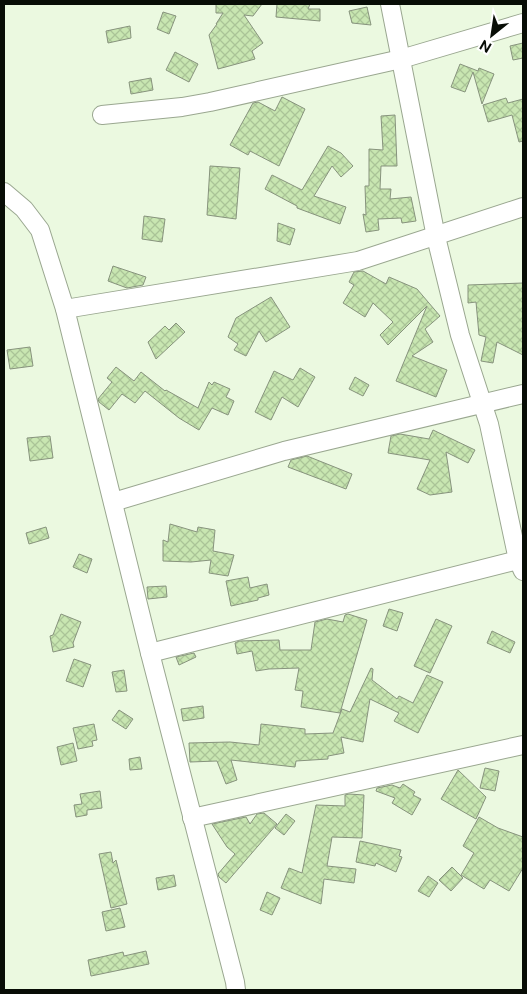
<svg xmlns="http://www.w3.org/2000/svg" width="527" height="994" font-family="'Public Sans',sans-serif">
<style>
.building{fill:url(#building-cross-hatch);stroke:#87937d}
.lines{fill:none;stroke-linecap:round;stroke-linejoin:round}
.minor-casing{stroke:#9aa790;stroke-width:20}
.minor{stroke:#fff;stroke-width:18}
</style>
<defs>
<pattern id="building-cross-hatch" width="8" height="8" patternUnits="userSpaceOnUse" patternTransform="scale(1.25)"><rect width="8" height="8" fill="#c8e6b1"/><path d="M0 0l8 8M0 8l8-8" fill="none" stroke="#aac497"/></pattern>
</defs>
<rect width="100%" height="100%" fill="#ebf9e0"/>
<!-- building -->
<g class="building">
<polygon points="216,4 262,4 253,16 244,15 263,43 252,51 255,59 218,69 209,35 217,24 216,24 223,13 216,13"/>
<polygon points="277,4 310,4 308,9 320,9 320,21 276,17"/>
<polygon points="367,7 371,25 352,23 349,11"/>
<polygon points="163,12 176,16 169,34 157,29"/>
<polygon points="130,26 131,38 108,43 106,31"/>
<polygon points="523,43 523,58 513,60 510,46"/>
<polygon points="175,52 198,64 189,82 166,70"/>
<polygon points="460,64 478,71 479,68 494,74 482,104 473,72 465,92 451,87"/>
<polygon points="151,78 153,90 131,94 129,82"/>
<polygon points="282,97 305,109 279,166 250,151 248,155 230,145 253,103 258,102 275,111"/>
<polygon points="506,98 508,103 523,99 523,141 519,142 512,115 488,122 483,105"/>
<polygon points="395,115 397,166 381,166 380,189 391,189 390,199 411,197 416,221 402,223 401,218 378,219 379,230 366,232 363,214 366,215 365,186 369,186 369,149 383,150 381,116"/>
<polygon points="328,146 341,153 353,166 341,177 332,166 314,196 346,207 340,224 297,208 297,206 265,189 272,175 302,190"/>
<polygon points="210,166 240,168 236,219 207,215"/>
<polygon points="144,216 165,219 162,242 142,239"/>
<polygon points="278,223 295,229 290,245 277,241"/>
<polygon points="113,266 146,277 143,285 127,288 108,281"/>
<polygon points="363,271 386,284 389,277 417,289 440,316 425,329 433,342 412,356 447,370 436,397 396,381 427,306 388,345 380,335 393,322 373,303 365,317 343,303 354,285 349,282 354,272"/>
<polygon points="523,283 523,355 497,342 493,363 481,361 486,337 479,335 476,302 468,303 468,285"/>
<polygon points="271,297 290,327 266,342 259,331 246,356 234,350 238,344 228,337 236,318"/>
<polygon points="176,323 185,332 156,359 148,342 165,326 169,330"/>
<polygon points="30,347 33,366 10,369 7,350"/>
<polygon points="116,367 134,381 141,372 165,391 166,390 198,408 209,382 212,385 214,382 230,389 226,397 234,401 228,415 212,408 199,430 179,418 145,391 135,403 122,394 109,410 99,402 98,399 112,382 107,378"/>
<polygon points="300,368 315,377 298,407 282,397 271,420 255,412 274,371 293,380"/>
<polygon points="355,377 369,385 363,396 349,389"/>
<polygon points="433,430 475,450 468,463 446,452 452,492 430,495 417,489 430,460 388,453 391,436 400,434 429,439"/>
<polygon points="50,436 53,458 30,461 27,438"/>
<polygon points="307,456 352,474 346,489 288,467 291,460"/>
<polygon points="170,524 197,532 198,527 215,530 213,551 234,555 228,576 209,573 211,560 191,562 163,561 163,540 168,542"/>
<polygon points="46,527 49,538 29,544 26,533"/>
<polygon points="79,554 92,559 87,573 73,567"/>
<polygon points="248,577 250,588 267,584 269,595 258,598 258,600 231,606 226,581"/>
<polygon points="166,586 167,597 148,599 147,587"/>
<polygon points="389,609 403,613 397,631 383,626"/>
<polygon points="61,614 81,622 73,643 74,647 53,652 50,636 53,635"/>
<polygon points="348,614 367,620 340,713 301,707 303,691 295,690 299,668 269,669 256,671 252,651 237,654 235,643 239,641 279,640 280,650 311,650 315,622 327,619 343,622 345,615"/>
<polygon points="436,619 452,626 430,673 414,666"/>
<polygon points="492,631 515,642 510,653 487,643"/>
<polygon points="194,653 196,657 179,665 176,657"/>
<polygon points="74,659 91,665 83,687 66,681"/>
<polygon points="371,668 373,669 372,680 397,699 399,696 413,703 427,675 443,682 418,733 394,721 399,713 370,699 363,742 341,737 344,753 328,756 328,759 296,761 295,767 231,760 237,780 226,784 217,761 190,762 189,743 230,742 259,745 261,724 305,729 305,734 333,733 342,709 350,712"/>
<polygon points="124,670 127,691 116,692 112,672"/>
<polygon points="203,706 204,718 183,721 181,709"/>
<polygon points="119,710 133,719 126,729 112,720"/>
<polygon points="94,724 97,740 92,741 93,746 78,749 73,728"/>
<polygon points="73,743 77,761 61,765 57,747"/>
<polygon points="140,757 142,769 130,770 129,759"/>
<polygon points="485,768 499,771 495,791 480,788"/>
<polygon points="458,770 486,797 476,819 441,799"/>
<polygon points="403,784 415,792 413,795 421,799 412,815 392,803 395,798 376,791 377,788 392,785 400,788"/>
<polygon points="100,791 102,808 87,810 87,815 76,817 74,805 82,804 80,794"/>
<polygon points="349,794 364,795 362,838 332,837 327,866 356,869 354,883 324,879 321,904 281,888 289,868 302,873 316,805 345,806 345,795"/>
<polygon points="264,813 277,824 226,883 219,877 218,874 235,854 227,847 212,824 246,817 250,824 257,814"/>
<polygon points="286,814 295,821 284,835 275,828"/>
<polygon points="479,817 498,828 523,837 523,868 509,891 490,880 484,889 461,875 474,853 463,846"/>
<polygon points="360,841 401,850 399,856 402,857 396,872 376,863 375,866 356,862"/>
<polygon points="111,852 113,863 116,860 127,904 111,908 99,854"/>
<polygon points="452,867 463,878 451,891 439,880"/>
<polygon points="174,875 176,886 158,890 156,878"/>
<polygon points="428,876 438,883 429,897 418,891"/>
<polygon points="267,892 280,898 272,915 260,910"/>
<polygon points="120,908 125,927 106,931 102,912"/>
<polygon points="146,951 149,964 91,976 88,960 123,952 124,956"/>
</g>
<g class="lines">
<!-- minor casing -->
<g class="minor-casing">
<g id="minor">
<polyline points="390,4 436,237 460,335 489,424 518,560 523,571"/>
<polyline points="102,115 182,107 210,102 401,59 523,23"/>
<polyline points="4,192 24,209 40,230 65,309 150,653 235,982 236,990"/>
<polyline points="65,309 358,261 523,207"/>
<polyline points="113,502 284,451 523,394"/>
<polyline points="150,653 518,560"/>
<polyline points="192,818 523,745"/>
</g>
</g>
<!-- minor -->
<use href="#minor" class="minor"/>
</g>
<!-- border -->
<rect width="527" height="994" fill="none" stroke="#080d06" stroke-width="10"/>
<!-- north arrow -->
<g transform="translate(492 35) rotate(210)" stroke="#ffffff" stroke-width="4" paint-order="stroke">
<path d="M0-4L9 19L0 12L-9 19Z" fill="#080d06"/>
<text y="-8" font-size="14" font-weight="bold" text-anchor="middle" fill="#080d06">N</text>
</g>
</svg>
